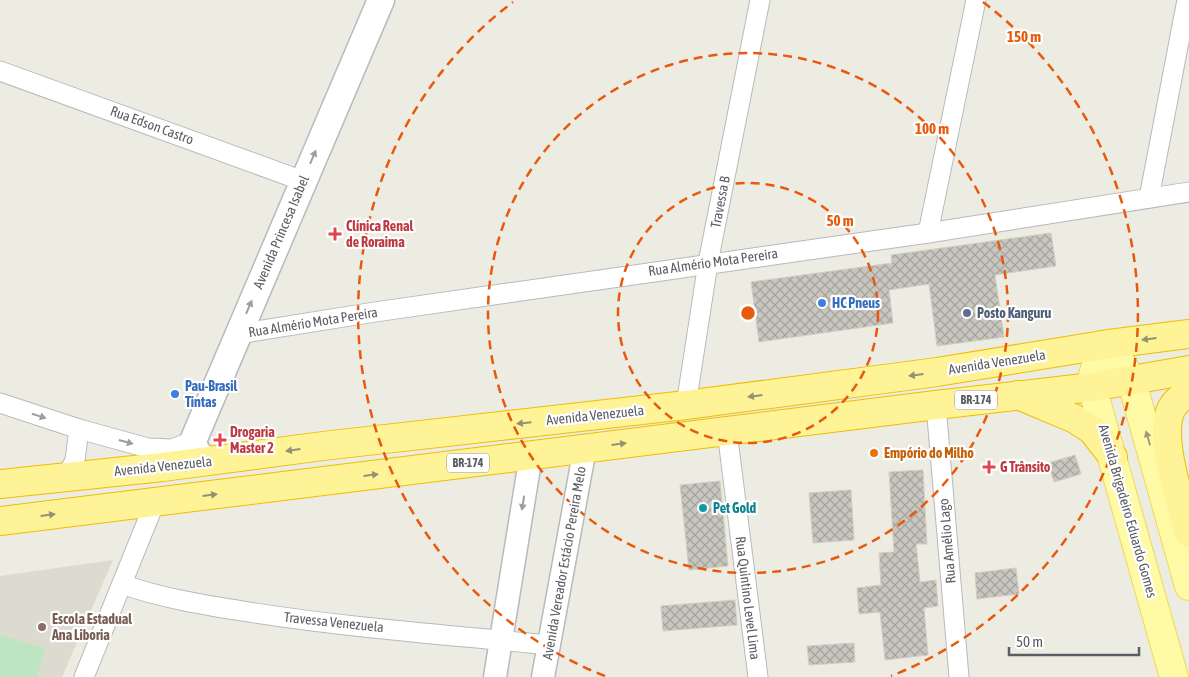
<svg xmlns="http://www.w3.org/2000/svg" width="1189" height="677" font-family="'Asap Condensed',sans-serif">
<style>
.education{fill:#dddbd0}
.grass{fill:#bde5c2}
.building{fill:url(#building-cross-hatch);stroke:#d2cec0}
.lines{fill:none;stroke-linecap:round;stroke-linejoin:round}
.minor-casing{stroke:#b7b9be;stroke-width:21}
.tertiary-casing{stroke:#b7b9be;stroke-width:25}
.secondary-casing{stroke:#b7bac0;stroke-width:29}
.primary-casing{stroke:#f2d755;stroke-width:30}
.trunk-casing{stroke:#efbd00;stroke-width:30}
.minor{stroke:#fff;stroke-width:19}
.tertiary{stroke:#fff;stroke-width:22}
.secondary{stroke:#fff;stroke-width:26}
.primary{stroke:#fffaa5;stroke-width:28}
.trunk{stroke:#fef396;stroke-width:28}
.oneway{fill:#9c9ea1}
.oneway2{fill:#939275}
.oneway3{fill:#9c9c7d}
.ring{fill:none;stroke:#e8590c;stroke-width:2.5;stroke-dasharray:9 6}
.health-dot{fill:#e0444e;stroke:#fff;stroke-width:2}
.shop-dot{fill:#3f7fe0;stroke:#fff;stroke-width:2}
.service-dot{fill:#5c6f8a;stroke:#fff;stroke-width:2}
.food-dot{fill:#e8710a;stroke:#fff;stroke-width:2}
.culture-dot{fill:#0f9aa8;stroke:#fff;stroke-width:2}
.education-dot{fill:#8d6e63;stroke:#fff;stroke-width:2}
.labels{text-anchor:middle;stroke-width:4.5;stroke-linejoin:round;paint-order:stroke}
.shield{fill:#fff;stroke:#8c8e92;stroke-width:1}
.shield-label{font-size:12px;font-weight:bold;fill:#5a5d63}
.street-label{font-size:14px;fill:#5a5d63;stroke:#fff}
.health-label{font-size:14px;font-weight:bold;fill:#be3a42;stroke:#fff;text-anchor:start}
.shop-label{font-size:14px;font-weight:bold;fill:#366cbe;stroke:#fff;text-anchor:start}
.service-label{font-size:14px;font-weight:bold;fill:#4e5e75;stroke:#fff;text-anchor:start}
.food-label{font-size:14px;font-weight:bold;fill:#c56008;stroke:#fff;text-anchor:start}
.culture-label{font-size:14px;font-weight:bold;fill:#0d838f;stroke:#fff;text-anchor:start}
.education-label{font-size:14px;font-weight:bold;fill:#785e54;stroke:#fff;text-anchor:start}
.centre{fill:#e8590c;stroke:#fff;stroke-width:2.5}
.ring-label{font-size:15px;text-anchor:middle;font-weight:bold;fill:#e8590c;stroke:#fff;stroke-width:4.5;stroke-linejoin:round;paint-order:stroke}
</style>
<defs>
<pattern id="building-cross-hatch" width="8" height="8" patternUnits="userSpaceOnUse" patternTransform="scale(1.25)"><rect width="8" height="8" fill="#c8c6bf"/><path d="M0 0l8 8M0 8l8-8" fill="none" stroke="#a5a49f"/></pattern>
</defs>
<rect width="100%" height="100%" fill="#edece2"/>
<!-- education -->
<polygon class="education" points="113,560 62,677 0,677 0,576"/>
<!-- grass -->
<polygon class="grass" points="0,635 45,648 37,677 0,677"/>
<!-- building -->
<g class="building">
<polygon points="1051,233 1056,266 995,275 1004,337 937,346 929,284 889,290 893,323 759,342 751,282 892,263 891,255"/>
<polygon points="1075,455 1081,474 1054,482 1048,463"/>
<polygon points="923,470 927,544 916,544 920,582 936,580 938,606 924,608 928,655 885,660 880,612 859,614 857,588 881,585 879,553 894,552 889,472"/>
<polygon points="720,481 728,566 689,570 680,485"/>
<polygon points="851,490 854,540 813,543 809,493"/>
<polygon points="1016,568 1019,594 977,599 975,573"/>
<polygon points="735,600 737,625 663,631 661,606"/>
<polygon points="854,643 855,662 809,665 807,646"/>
</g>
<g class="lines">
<!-- minor casing -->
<g class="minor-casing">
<g id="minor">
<polyline points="0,71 303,181"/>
<polyline points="1149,198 1187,0"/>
<polyline points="928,233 976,0"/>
<polyline points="238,334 375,312 928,233 1189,192"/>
<polyline points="0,403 79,429 148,448 172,449 193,441"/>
<polyline points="686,405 708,263 760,0"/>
<polyline points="936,405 959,677"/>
<polyline points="727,431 758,677"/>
<polyline points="67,476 75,460 79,429"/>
<path d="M122,584c41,15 89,22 133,29 97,15 196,22 294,32"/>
<polyline points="84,677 155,502"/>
</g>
</g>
<!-- tertiary casing -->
<g class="tertiary-casing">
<g id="tertiary">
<polyline points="495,677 531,455"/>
<polyline points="543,677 585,448"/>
</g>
</g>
<!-- secondary casing -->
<g class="secondary-casing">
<polyline id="secondary" points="208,461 197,453 193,441 381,0"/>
</g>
<!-- primary casing -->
<g class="primary-casing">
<g id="primary">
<polyline points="1109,344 1131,379 1189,586"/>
<polyline points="1102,345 1093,375 1092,387 1174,677"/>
</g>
</g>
<!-- trunk casing -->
<g class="trunk-casing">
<g id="trunk">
<path d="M1189,393c-8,4 -16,11 -19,19 -11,29 11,91 19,121"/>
<polyline points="1018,395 1075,419 1092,430 1113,457"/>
<polyline points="0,484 163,467 323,446 686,405 937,372 1109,344 1189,334"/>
<polyline points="0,521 936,405 1092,387 1189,370"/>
</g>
</g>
<!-- minor -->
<use href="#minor" class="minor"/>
<!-- tertiary -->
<use href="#tertiary" class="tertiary"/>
<!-- secondary -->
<use href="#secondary" class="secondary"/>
<!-- primary -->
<use href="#primary" class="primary"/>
<!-- trunk -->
<use href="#trunk" class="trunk"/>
</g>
<!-- one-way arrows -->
<defs><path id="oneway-solid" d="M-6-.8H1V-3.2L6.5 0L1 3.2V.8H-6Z" transform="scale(1.25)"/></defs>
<g class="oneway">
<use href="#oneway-solid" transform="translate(313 157) rotate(-67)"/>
<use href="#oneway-solid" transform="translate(249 307) rotate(-67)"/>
<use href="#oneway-solid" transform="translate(39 416) rotate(18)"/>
<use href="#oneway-solid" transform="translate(126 442) rotate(15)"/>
<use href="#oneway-solid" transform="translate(523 503) rotate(99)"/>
</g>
<g class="oneway2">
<use href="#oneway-solid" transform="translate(1149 339) rotate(173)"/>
<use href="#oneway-solid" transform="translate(916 375) rotate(173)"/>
<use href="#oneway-solid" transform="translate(755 396) rotate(173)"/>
<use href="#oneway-solid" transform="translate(524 423) rotate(174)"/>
<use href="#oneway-solid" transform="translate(619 444) rotate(-7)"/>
<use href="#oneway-solid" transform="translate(293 450) rotate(172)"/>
<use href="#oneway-solid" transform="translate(371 475) rotate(-7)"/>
<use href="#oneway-solid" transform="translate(210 495) rotate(-7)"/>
<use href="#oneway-solid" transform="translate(48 515) rotate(-7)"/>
</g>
<use class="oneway3" href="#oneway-solid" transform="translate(1148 438) rotate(-106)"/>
<!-- distance rings -->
<g class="ring">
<circle cx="748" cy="313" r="130"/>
<circle cx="748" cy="313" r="260"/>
<path d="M605 676A390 390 0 0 1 513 2M983 2A390 390 0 0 1 891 676"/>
</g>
<!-- markers -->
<g class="health-dot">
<path d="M332.5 226.5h5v5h5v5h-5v5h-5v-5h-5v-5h5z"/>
<path d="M217.5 432.5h5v5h5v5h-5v5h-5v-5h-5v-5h5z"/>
<path d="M986.5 459.5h5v5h5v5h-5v5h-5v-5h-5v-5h5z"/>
</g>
<g class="shop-dot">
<circle cx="822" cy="303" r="5"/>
<circle cx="175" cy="394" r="5"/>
</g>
<circle class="service-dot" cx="967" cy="313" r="5"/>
<circle class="food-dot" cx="874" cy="453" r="5"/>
<circle class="culture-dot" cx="703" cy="508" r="5"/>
<circle class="education-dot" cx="42" cy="627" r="5"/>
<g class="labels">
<!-- shield labels -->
<g class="shield">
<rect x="955" y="390.5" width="42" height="19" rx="4"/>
<rect x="447" y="453.5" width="42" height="19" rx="4"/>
</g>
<g class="shield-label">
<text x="976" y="404">BR-174</text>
<text x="468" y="467">BR-174</text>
</g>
<!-- street labels -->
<g class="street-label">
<text transform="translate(152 125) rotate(20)" y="5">Rua Edson Castro</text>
<text transform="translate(720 202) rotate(-79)" y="5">Travessa B</text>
<text transform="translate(281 232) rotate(-67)" y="5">Avenida Princesa Isabel</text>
<text transform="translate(713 262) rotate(-8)" y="5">Rua Almério Mota Pereira</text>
<text transform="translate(313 322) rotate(-9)" y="5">Rua Almério Mota Pereira</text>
<text transform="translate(997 362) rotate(-9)" y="5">Avenida Venezuela</text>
<text transform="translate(595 415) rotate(-6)" y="5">Avenida Venezuela</text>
<text transform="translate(163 466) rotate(-6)" y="5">Avenida Venezuela</text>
<text transform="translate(1128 511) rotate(74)" y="5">Avenida Brigadeiro Eduardo Gomes</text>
<text transform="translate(947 541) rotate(-95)" y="5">Rua Amélio Lago</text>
<text transform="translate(564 563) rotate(-80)" y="5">Avenida Vereador Estácio Pereira Melo</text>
<text transform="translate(748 598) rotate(83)" y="5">Rua Quintino Level Lima</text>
<text transform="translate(334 622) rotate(6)" y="5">Travessa Venezuela</text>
</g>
<!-- health labels -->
<g class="health-label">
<text x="346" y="231">Clínica Renal<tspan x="346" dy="16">de Roraima</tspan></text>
<text x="230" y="437">Drogaria<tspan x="230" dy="16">Master 2</tspan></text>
<text x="1000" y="472">G Trânsito</text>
</g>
<!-- shop labels -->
<g class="shop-label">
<text x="832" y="308">HC Pneus</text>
<text x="185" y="391">Pau-Brasil<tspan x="185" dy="16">Tintas</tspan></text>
</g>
<!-- service labels -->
<g class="service-label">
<text x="977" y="318">Posto Kanguru</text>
</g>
<!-- food labels -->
<g class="food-label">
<text x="884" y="458">Empório do Milho</text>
</g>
<!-- culture labels -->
<g class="culture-label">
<text x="713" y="513">Pet Gold</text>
</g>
<!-- education labels -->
<g class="education-label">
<text x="52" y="624">Escola Estadual<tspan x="52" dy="16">Ana Liboria</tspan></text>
</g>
</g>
<circle cx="748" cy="313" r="8" class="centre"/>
<g class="ring-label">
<text x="1024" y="42">150 m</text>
<text x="932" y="134">100 m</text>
<text x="840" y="226">50 m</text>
</g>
<!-- scale -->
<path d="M1009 647v8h130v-8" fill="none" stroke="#5a5d63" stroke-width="2.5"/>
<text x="1016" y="647" font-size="15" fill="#5a5d63" stroke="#ffffff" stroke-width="4" paint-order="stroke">50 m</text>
</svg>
